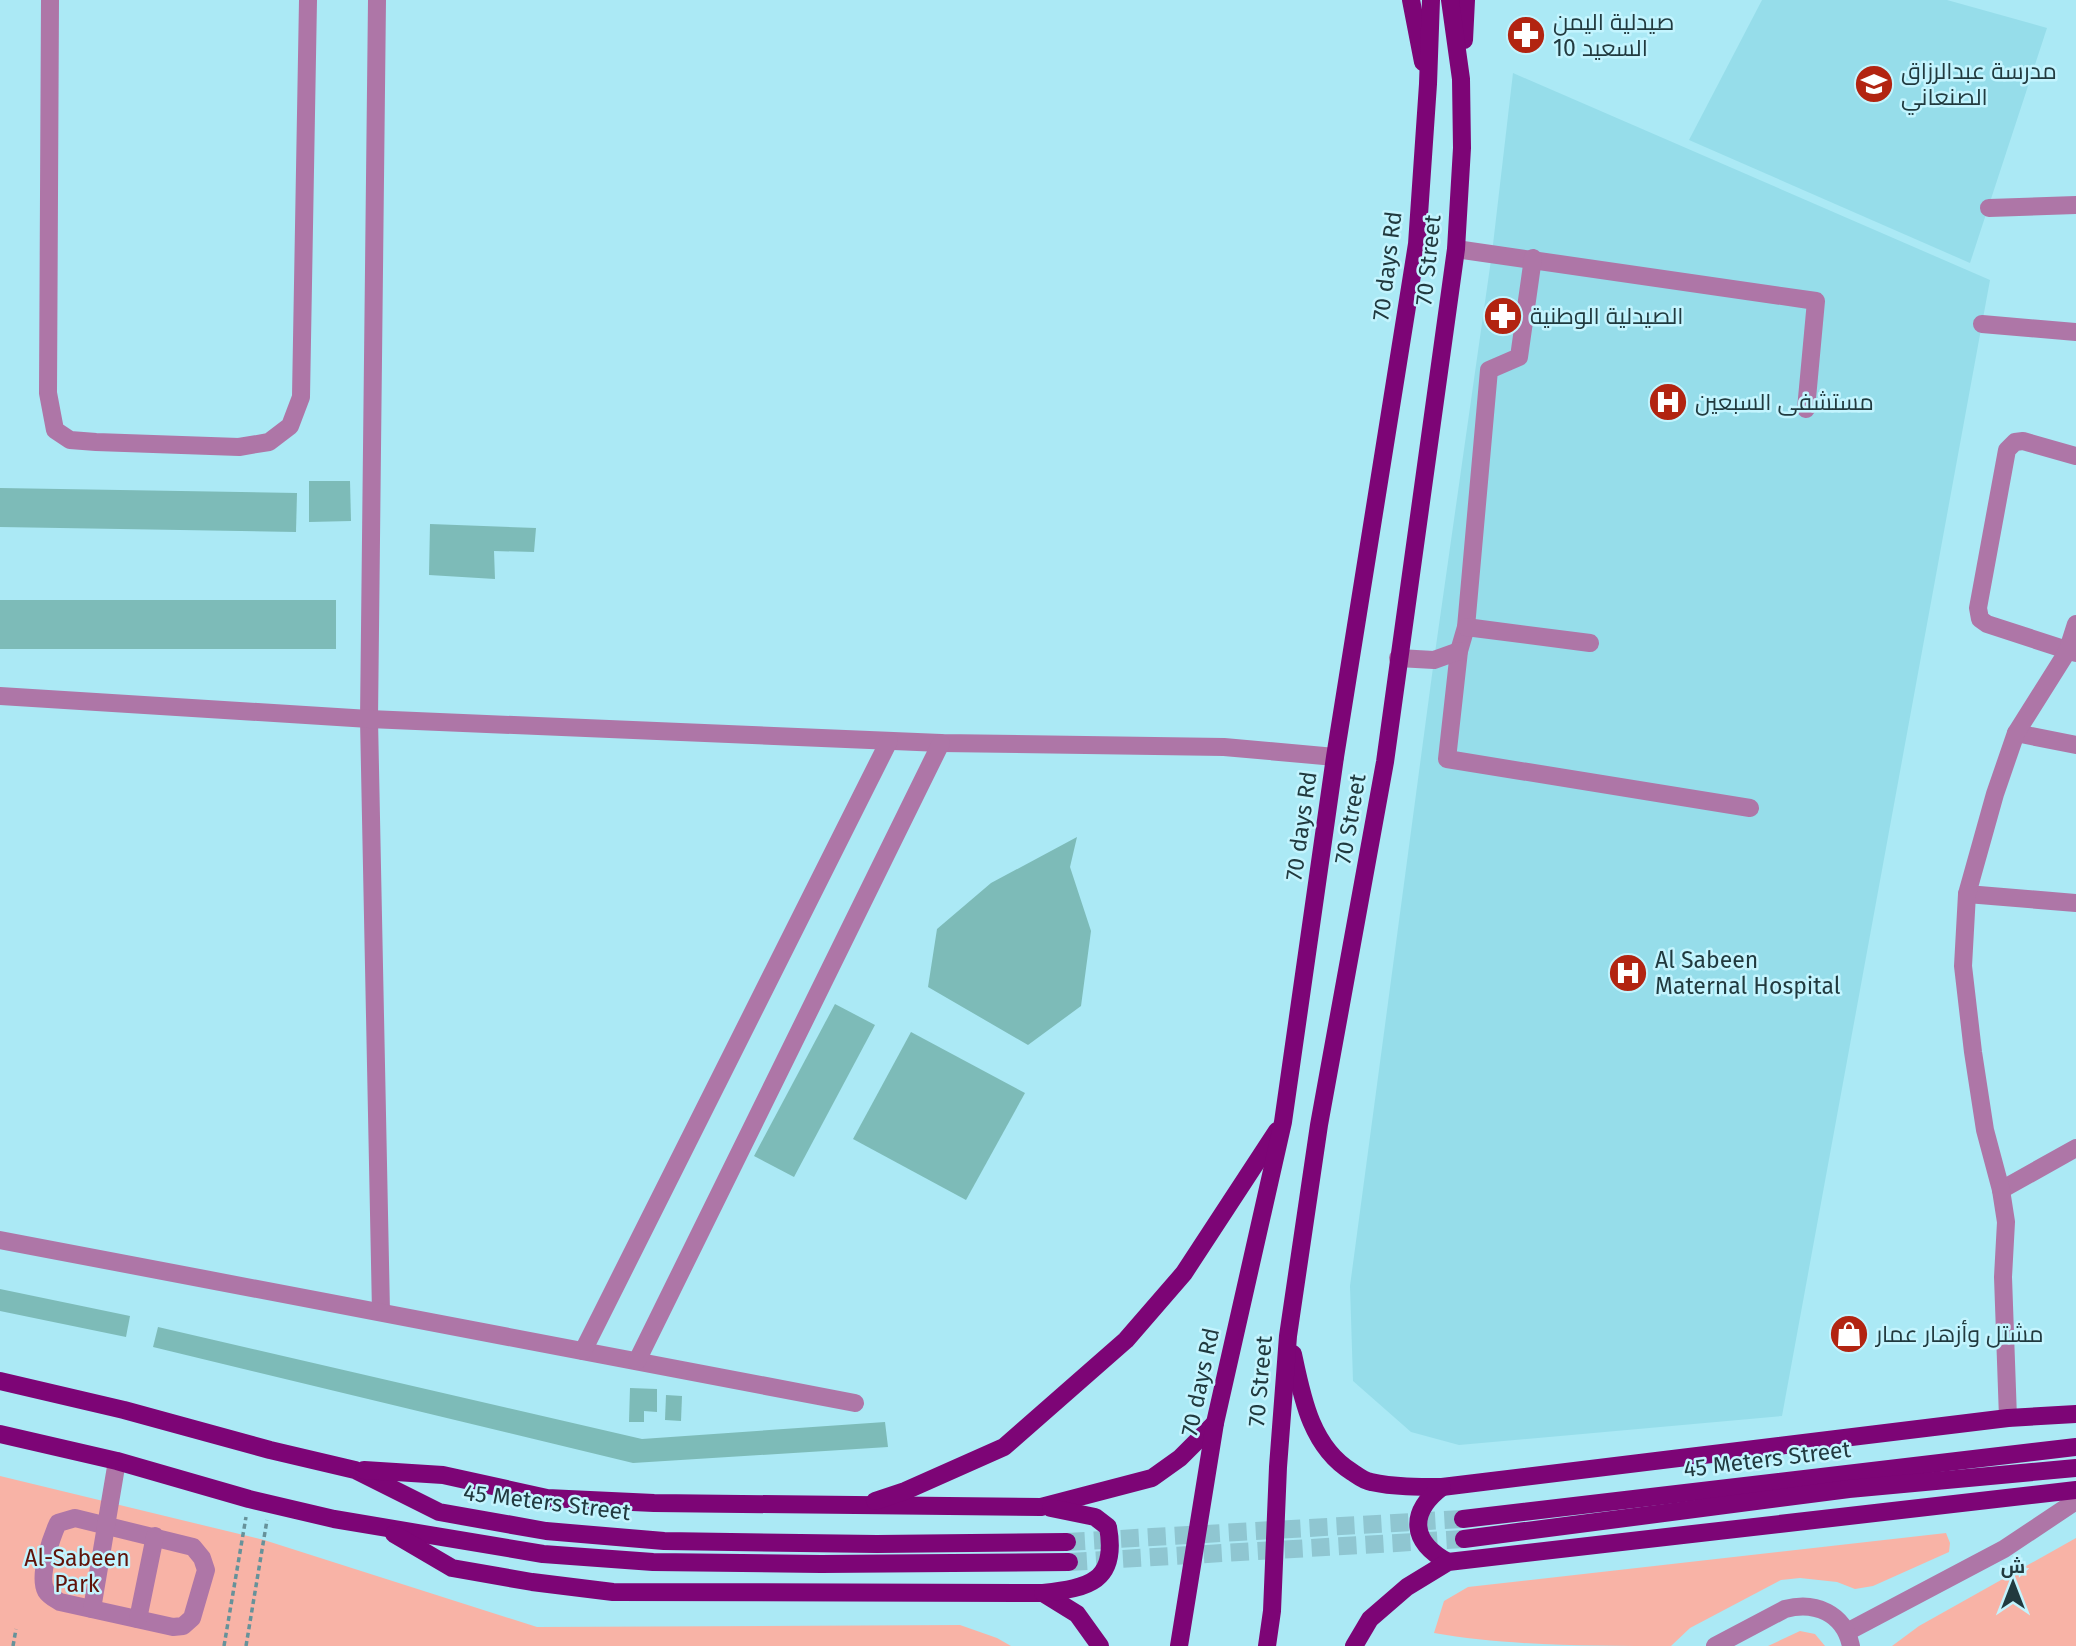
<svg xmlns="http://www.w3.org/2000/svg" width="2076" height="1646" font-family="'Fira Sans',Cairo,sans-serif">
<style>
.built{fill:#96ddea}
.green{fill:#f8b3a6}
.building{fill:#7dbbb8}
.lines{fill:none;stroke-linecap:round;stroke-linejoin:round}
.major-tunnel{stroke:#8fc6d1;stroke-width:18;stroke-dasharray:18 9;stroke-linecap:butt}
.path{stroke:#66929a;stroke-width:3.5;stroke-dasharray:5 3.5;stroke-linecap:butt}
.minor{stroke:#ae76a7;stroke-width:18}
.major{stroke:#7d0576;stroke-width:18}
.labels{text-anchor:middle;stroke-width:5;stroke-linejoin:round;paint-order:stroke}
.poi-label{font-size:23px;fill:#213a3f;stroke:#c3f4fe;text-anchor:start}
.street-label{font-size:23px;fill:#213a3f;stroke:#c3f4fe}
.park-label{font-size:23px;fill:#601309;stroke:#c3f4fe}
</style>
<rect width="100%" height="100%" fill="#abe9f5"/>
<!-- built -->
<g class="built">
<polygon points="1762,0 1947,0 2047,28 1970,263 1689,140"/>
<polygon points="1513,73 1990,280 1782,1416 1459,1445 1411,1432 1353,1381 1350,1286 1434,660 1492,253"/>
</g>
<!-- green -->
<g class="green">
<polygon points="0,1476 264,1540 537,1627 960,1625 997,1638 1011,1646 0,1646"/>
<path d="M1946,1533l4,10 -1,9 -76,34 -18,3 -18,-7 -37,-4 -19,2 -91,48 -19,18c-75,0 -165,0 -237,-13l10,-32 24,-14z"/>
<polygon points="2076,1538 2076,1646 1892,1646 1919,1626"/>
<polygon points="1800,1631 1815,1634 1825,1646 1768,1646"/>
</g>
<!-- building -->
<g class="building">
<polygon points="309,481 350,481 351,521 309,522"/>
<polygon points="0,488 297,493 296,532 0,527"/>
<polygon points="430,524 536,528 534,552 494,551 495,579 429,575"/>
<rect x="0" y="600" width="336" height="49"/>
<polygon points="1077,837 1070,867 1091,931 1081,1006 1028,1045 928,987 937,929 991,883"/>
<polygon points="835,1004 875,1025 794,1177 754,1156"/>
<polygon points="911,1032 1025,1093 966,1200 853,1139"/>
<polygon points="0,1289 130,1316 126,1337 0,1311"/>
<polygon points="158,1327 642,1439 885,1422 888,1447 633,1463 153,1347"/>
<polygon points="630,1388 657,1389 657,1412 644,1411 644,1422 629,1422"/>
<polygon points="666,1395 682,1396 681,1421 665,1420"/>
</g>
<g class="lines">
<!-- major-tunnel -->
<g class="major-tunnel">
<polyline points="1067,1542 1463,1519"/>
<polyline points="1069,1562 1464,1539"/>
</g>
<!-- path -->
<g class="path">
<polyline points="13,1646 16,1629"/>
<polyline points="224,1646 246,1517"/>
<polyline points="246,1646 267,1520"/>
</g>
<!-- minor -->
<g class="minor">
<polyline points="50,0 48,393 55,430 70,440 96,442 239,447 269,442 290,426 301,397 308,0"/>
<polyline points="377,0 369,719 381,1312"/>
<polyline points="1989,208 2076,205"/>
<polyline points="1456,249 1816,301 1806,409"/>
<polyline points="1533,258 1519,357 1489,370 1466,627 1459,651 1447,759 1750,808"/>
<polyline points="1982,324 2076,332"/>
<polyline points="2076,456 2023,441 2015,442 2007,450 1978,608 1980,619 1987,624 2076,653"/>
<polyline points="1466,627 1590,643"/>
<polyline points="1398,658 1434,660 1459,651"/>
<polyline points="0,696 369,719 941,743 1224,747 1335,757"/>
<polyline points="2016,733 2076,745"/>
<polyline points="1967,894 2076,903"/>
<polyline points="2001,1190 2076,1148"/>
<polyline points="0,1240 855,1403"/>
<polyline points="583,1351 889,741"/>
<polyline points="637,1361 941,743"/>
<polyline points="2008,1418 2003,1277 2006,1222 2001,1190 1985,1130 1973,1052 1963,966 1967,894 1995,794 2016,733 2067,652 2076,624"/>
<path d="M75,1518l118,29 9,11 4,12 -14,48 -9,8 -10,1 -113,-25c-5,-3 -11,-6 -14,-11 -8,-14 5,-53 12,-68z"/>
<polyline points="92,1609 117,1461"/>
<polyline points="138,1619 155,1536"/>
<polyline points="1847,1632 2004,1549 2076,1501"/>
<path d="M1715,1646l70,-37c30,-8 59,4 66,37"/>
</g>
<!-- major -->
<g class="major">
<polyline points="1411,0 1423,62"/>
<polyline points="1464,40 1466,0"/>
<path d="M1293,1354c9,43 18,93 59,118 6,4 12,9 19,10 23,5 48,5 71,5l566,-69 68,-4"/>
<polyline points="0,1381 124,1410 270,1450 355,1470 439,1512 546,1531 664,1541 877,1544 1067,1542"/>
<polyline points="0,1434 117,1461 249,1499 334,1519 543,1554 653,1562 821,1564 1069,1562"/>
<polyline points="364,1470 443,1475 547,1498 654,1503 1041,1507 1152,1478 1180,1458 1215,1423"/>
<path d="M1442,1487c-34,26 -31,55 6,75"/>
<polyline points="875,1501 905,1491 1004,1447 1126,1340 1184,1273 1277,1131"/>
<polyline points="1463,1519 2076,1447"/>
<polyline points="394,1534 452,1568 532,1582 613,1592 1043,1593 1077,1614 1100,1646"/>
<polyline points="1464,1539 1849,1489 2076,1468"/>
<path d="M1043,1593c45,-5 75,-11 65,-66l-13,-10 -44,-9"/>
<polyline points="1179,1646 1215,1423 1283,1122 1335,757 1417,244 1428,84 1431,0"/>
<polyline points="1267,1646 1272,1611 1278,1467 1288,1336 1319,1125 1385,762 1456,249 1462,148 1461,79 1450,0"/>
<polyline points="1354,1646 1370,1619 1407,1587 1448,1562 2076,1490"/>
</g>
</g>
<!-- icons -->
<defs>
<g id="pharmacy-disc" transform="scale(2.0125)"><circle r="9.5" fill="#b22411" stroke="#c3f4fe"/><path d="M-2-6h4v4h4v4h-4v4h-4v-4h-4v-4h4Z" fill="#fff"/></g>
<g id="school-disc" transform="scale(2.0125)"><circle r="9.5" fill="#b22411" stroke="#c3f4fe"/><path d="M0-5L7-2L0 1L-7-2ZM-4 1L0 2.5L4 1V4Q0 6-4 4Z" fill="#fff"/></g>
<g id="hospital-disc" transform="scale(2.0125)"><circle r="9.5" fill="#b22411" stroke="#c3f4fe"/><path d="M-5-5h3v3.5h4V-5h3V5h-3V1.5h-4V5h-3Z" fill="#fff"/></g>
<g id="shop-disc" transform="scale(2.0125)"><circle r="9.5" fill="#b22411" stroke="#c3f4fe"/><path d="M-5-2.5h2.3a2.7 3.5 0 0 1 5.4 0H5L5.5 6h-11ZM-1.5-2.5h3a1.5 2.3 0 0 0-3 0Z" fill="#fff"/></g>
</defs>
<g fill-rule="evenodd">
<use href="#pharmacy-disc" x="1526" y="35"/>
<use href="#school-disc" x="1874" y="84"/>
<use href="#pharmacy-disc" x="1503" y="316"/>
<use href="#hospital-disc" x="1668" y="402"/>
<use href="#hospital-disc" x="1628" y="973"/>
<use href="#shop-disc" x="1849" y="1334"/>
</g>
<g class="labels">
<!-- poi labels -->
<g class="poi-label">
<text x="1553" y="30">صيدلية اليمن<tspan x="1553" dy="26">السعيد 10</tspan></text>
<text x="1901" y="79">مدرسة عبدالرزاق<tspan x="1901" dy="26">الصنعاني</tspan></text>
<text x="1530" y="324">الصيدلية الوطنية</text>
<text x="1695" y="410">مستشفى السبعين</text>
<text x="1655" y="968">Al Sabeen<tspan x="1655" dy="26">Maternal Hospital</tspan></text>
<text x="1876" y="1342">مشتل وأزهار عمار</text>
</g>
<!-- street labels -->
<g class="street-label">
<text transform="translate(1428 260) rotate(-84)" y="8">70 Street</text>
<text transform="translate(1387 266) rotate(-83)" y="8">70 days Rd</text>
<text transform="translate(1350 819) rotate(-80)" y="8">70 Street</text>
<text transform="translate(1301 826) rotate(-82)" y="8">70 days Rd</text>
<text transform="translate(1260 1381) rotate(-85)" y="8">70 Street</text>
<text transform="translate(1200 1382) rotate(-78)" y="8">70 days Rd</text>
<text transform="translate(1767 1459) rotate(-7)" y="8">45 Meters Street</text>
<text transform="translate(547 1502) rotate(7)" y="8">45 Meters Street</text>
</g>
<!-- park labels -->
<g class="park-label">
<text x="77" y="1566">Al-Sabeen<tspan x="77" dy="26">Park</tspan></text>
</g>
</g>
<!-- north arrow -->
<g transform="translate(2013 1583)" stroke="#c3f4fe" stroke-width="5" paint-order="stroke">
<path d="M0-5L12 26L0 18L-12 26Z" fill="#213a3f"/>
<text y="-10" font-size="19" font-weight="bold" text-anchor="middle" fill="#213a3f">ش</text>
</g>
</svg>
